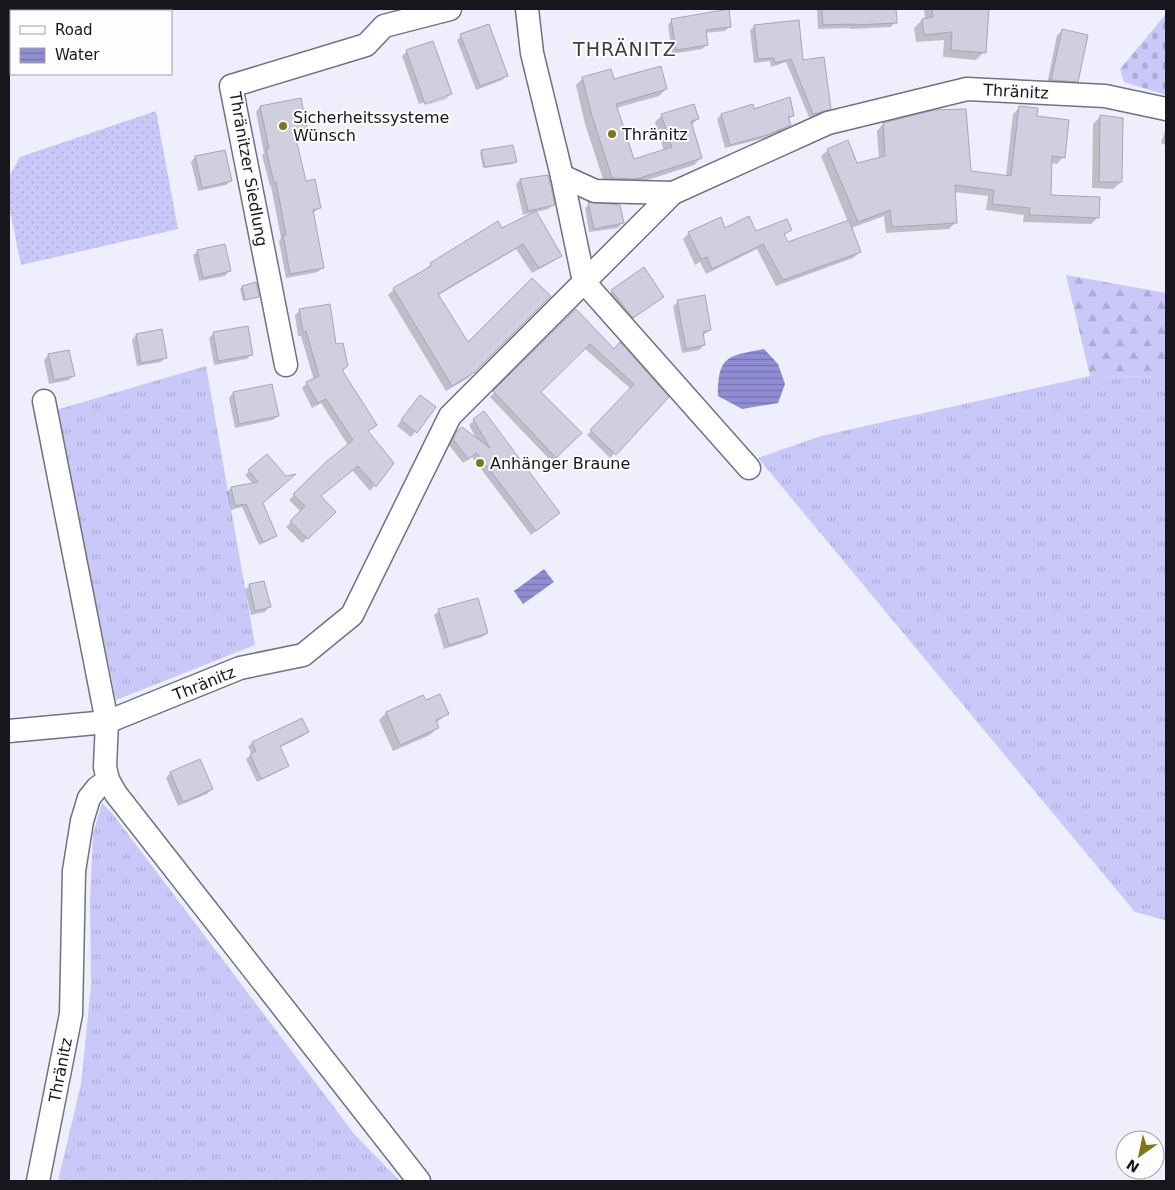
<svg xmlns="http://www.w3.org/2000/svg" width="1175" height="1190" font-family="'DejaVu Sans',sans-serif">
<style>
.grass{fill:url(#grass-tufts)}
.forest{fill:url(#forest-firs)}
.cemetery{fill:url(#cemetery-stones)}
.garden{fill:url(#garden-dots)}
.water{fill:url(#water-rules)}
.shadow{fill:#0003}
.building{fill:#cfcfe0;stroke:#a6a6b7}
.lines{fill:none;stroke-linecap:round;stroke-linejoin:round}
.minor-casing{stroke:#717181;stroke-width:25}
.minor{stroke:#fff;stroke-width:22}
.poi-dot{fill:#7d771c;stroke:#fdfdfd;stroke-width:2}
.labels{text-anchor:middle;stroke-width:4;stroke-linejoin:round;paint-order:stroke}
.street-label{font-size:16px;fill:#16161c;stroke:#fdfdfd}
.poi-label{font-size:16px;fill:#16161c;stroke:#fdfdfd;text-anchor:start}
.quarter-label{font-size:19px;letter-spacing:1px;fill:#3b3a48;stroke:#fdfdfd}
</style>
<defs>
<pattern id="grass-tufts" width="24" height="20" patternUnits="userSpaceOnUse" patternTransform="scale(1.25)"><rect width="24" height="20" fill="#c9c8f8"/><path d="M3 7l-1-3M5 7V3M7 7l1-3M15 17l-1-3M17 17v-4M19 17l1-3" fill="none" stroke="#acabd4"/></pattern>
<pattern id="forest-firs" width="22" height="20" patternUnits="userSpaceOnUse" patternTransform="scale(1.25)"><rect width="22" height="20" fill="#c9c8f8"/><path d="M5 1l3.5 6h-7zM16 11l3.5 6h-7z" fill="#acabd4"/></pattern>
<pattern id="cemetery-stones" width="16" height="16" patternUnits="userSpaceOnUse" patternTransform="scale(1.25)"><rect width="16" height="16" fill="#c9c8f8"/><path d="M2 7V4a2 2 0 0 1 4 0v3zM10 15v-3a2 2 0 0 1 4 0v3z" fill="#acabd4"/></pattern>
<pattern id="garden-dots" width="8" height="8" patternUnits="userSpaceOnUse" patternTransform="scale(1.25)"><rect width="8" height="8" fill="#c9c8f8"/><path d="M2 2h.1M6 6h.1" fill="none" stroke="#acabd4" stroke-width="1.8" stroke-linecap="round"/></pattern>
<pattern id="water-rules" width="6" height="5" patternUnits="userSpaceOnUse" patternTransform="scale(1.25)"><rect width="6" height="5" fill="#918dd5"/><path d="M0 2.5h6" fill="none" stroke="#7572ac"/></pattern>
</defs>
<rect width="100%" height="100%" fill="#eeeefc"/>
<!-- grass -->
<g class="grass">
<polygon points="206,366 255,645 116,700 56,410"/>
<polygon points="1090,376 1166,377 1165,920 1135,912 758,458 821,436"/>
<polygon points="102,803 112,813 355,1135 400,1181 58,1181 81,1084 91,986 90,903 93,834"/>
</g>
<!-- forest -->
<polygon class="forest" points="1066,275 1166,293 1166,377 1090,376"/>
<!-- cemetery -->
<polygon class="cemetery" points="1166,14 1166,95 1124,82 1120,69"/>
<!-- garden -->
<polygon class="garden" points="156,111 178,229 21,265 9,206 9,177 20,157"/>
<!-- water -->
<g class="water">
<path d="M764,349l14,15 7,20 -7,19 -36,6 -24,-13c0,-41 10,-40 46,-47z"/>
<polygon points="544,569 554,582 523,604 514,591"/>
</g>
<!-- shadow -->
<g class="shadow">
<polygon points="817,9 895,9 895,22 891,27 850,29 850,28 818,29"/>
<polygon points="924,9 988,9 984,52 976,60 943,57 944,40 916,42 914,28 922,20 925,19"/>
<polygon points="672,20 730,26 725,31 705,33 707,45 702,49 672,54 668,25"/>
<polygon points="755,26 802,61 830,108 825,113 809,117 786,62 771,67 770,61 754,63 750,30"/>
<polygon points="1062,31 1077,81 1072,86 1047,84 1057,35"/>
<polygon points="461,36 507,75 502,80 476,90 457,40"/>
<polygon points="407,51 450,94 446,99 420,107 447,97 447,95 419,104 402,56"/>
<polygon points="583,78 666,89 659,96 616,108 633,160 664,151 655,122 662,115 698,118 691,126 701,158 694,165 629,186 605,185 585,124 576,85"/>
<polygon points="752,106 753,111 792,116 788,120 790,125 785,129 761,139 725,148 717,119 721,115"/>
<polygon points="260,107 306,128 301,132 293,134 305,182 320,208 312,213 322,268 318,272 286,278 279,241 281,238 271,186 270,186 262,155 264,153 256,112"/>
<polygon points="1020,107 1035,117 1063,157 1057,164 1051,163 1050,196 1098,217 1091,224 1023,222 1024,215 986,210 988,196 954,192 956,222 949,229 886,233 884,216 851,228 860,252 853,258 776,286 757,249 706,274 700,262 695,265 683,239 689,233 725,229 756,233 790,229 784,236 788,244 848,222 821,156 828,150 856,164 879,159 877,131 883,124 970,172 1006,176 1013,114"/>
<polygon points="1100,117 1121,182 1113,189 1092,188 1093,124"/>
<polygon points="1166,128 1166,145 1161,143"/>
<polygon points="482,151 515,162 513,164 483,168 480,153"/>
<polygon points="195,157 231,181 226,185 198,191 191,162"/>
<polygon points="547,176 553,204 549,209 535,212 560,255 554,261 532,273 516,249 437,296 468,344 549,296 468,378 446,391 388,295 394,289 425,270 431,264 534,212 523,215 516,184 520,180"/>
<polygon points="589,204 622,223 618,228 589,232 585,208"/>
<polygon points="198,251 229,271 225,276 199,281 193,255"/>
<polygon points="644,269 661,298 631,319 610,293"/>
<polygon points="242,287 258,296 243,301 240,289"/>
<polygon points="678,302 710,330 705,334 702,335 704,345 699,350 682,353 673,306"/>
<polygon points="300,310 335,345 347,366 342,372 376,425 367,432 392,463 370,491 352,470 320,496 335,512 302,543 286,527 301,512 289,500 327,463 348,445 321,403 312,408 302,388 307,383 314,380 301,336 298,336 295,315"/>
<polygon points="576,311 613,350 667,397 610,458 587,435 631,389 584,348 539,392 580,433 551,461 490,397"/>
<polygon points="214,333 251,354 247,359 214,365 209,338"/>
<polygon points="136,335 166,357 161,362 137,366 132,340"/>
<polygon points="48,355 73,376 69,380 49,384 44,360"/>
<polygon points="271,386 278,416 273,420 235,428 229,398 233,393"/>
<polygon points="416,401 435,407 411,437 397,426"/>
<polygon points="483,413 554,517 531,535 472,457 463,463 449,445 453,437 458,432 478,441 469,425"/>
<polygon points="267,455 262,503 276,535 272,539 259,545 242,507 231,510 227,492 231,488 253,484 245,475"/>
<polygon points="250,585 269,607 265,612 251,615 245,590"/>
<polygon points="439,611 487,633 482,637 444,649 434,615"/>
<polygon points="423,697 425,702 447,714 436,723 437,728 430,735 393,751 379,720 386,713"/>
<polygon points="301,720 307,732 303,736 279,748 288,765 284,769 257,782 246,759 252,754 248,747 252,743"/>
<polygon points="199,760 212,789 207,794 178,806 166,778 170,773"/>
</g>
<!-- building -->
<g class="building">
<polygon points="729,9 731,27 706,30 708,45 676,50 671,19"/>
<polygon points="822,9 896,9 897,23 854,25 854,24 823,25"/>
<polygon points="932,9 989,9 986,53 951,50 952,32 924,35 922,19 933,17"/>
<polygon points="799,20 803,60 824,57 831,109 818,113 813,114 791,59 775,63 774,58 758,59 754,25"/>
<polygon points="489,24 508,76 480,86 460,34"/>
<polygon points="1062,29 1088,35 1078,82 1051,80"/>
<polygon points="433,41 452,94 425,104 406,50"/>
<polygon points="661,66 667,89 616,104 634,159 672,147 661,114 694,104 699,119 691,121 702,158 637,179 612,178 592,116 582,77 611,69 614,79"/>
<polygon points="790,97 794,116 788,117 791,125 767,135 730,145 721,114 753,104 754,109"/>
<polygon points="301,98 307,128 294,131 306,181 315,179 321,208 313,210 324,268 290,274 283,235 286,235 276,182 274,183 266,149 269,149 260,106"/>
<polygon points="1019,106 1038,108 1037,116 1069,120 1065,158 1052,156 1051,195 1100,197 1099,218 1029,215 1030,208 992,204 994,190 955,185 957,223 892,227 890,210 858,222 827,149 848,140 857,163 885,156 883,123 934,110 966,109 971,171 1011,176"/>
<polygon points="1100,115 1123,118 1122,182 1099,182"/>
<polygon points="513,145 517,162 485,167 481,150"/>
<polygon points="225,150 232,181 202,188 195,156"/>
<polygon points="548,175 555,205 528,211 520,179"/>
<polygon points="588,202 620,205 624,223 594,229"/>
<polygon points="536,211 562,256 539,268 523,244 438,294 468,342 532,278 551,296 475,372 452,386 393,288 431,266 430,263 498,221 502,228"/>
<polygon points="749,216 756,231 787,219 792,230 784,234 788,242 849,220 861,252 783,280 763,244 712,269 707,257 701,259 688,232 721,217 725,228"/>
<polygon points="225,244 231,271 203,278 197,250"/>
<polygon points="644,267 664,297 633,318 611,290"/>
<polygon points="256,282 259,297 245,300 242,286"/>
<polygon points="705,295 711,330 703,332 705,345 686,349 677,300"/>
<polygon points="330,304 336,344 343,343 348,366 342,370 377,425 368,431 394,463 376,487 358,466 321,496 336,512 308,539 290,521 305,506 293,494 326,462 353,440 326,399 318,403 306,382 319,376 306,331 303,332 299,309"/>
<polygon points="576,309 614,349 620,342 669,397 616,455 590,430 634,384 590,344 541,392 582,433 556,458 493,391"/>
<polygon points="248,326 253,355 218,361 213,332"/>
<polygon points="162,329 167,358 141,363 136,334"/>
<polygon points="69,350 75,376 54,380 48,354"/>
<polygon points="272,384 279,416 239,424 233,392"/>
<polygon points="420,395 436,407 417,433 401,420"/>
<polygon points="484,411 560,513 536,531 477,453 468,459 453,439 457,431 462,427 490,448 473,419"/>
<polygon points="267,454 286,476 296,474 263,503 277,536 263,542 246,504 235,506 231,487 258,482 248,470"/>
<polygon points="264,581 271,607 255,611 249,584"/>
<polygon points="478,598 488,633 449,645 438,609"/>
<polygon points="440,694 449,714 436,720 439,728 400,745 386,712 423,695 426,700"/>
<polygon points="302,718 309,732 280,746 289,766 261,779 250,754 256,751 252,742"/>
<polygon points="200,759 213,789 183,802 170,772"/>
</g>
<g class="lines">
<!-- minor casing -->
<g class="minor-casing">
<g id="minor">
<polyline points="527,9 532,53 562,176 584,282 749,468"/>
<polyline points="562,176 595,191 673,193"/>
<polyline points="286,365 231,86 366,45 384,26 450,9"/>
<polyline points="9,731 107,722 240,668 303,655 352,615 450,416 673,193 828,123 967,89 1105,96 1166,109"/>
<polyline points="108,780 116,794 419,1181"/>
<polyline points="38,1181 71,1014 74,871 82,821 89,798 97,788 108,780 105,767 107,722 44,401"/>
</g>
</g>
<!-- minor -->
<use href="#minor" class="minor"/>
</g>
<!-- markers -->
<g class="poi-dot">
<circle cx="283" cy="126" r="5"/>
<circle cx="612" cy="134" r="5"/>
<circle cx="480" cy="463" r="5"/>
</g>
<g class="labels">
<!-- street labels -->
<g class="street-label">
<text transform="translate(1016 91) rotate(3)" y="6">Thränitz</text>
<text transform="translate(249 169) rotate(80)" y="6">Thränitzer Siedlung</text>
<text transform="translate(204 683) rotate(-22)" y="6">Thränitz</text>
<text transform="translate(60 1070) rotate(-79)" y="6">Thränitz</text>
</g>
<!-- poi labels -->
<g class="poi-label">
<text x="293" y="123">Sicherheitssysteme<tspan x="293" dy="18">Wünsch</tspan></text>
<text x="622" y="140">Thränitz</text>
<text x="490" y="469">Anhänger Braune</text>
</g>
<!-- quarter labels -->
<g class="quarter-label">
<text x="625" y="56">THRÄNITZ</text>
</g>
</g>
<!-- border -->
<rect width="1175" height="1190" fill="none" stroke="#16161c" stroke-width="20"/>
<!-- legend -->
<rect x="10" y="10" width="162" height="65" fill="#fdfdfd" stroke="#a1a1a3"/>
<rect x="20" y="26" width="25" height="8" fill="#ffffff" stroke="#a1a1a3"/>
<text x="55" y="35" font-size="15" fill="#16161c">Road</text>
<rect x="20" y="48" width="25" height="15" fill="url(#water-rules)" stroke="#a1a1a3"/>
<text x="55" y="60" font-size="15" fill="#16161c">Water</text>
<!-- north arrow -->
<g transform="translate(1140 1155) rotate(213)"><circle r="24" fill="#fdfdfd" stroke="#a1a1a3"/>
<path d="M0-4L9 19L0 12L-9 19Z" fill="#7d771c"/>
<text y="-8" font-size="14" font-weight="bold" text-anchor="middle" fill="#16161c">N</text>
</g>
</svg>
